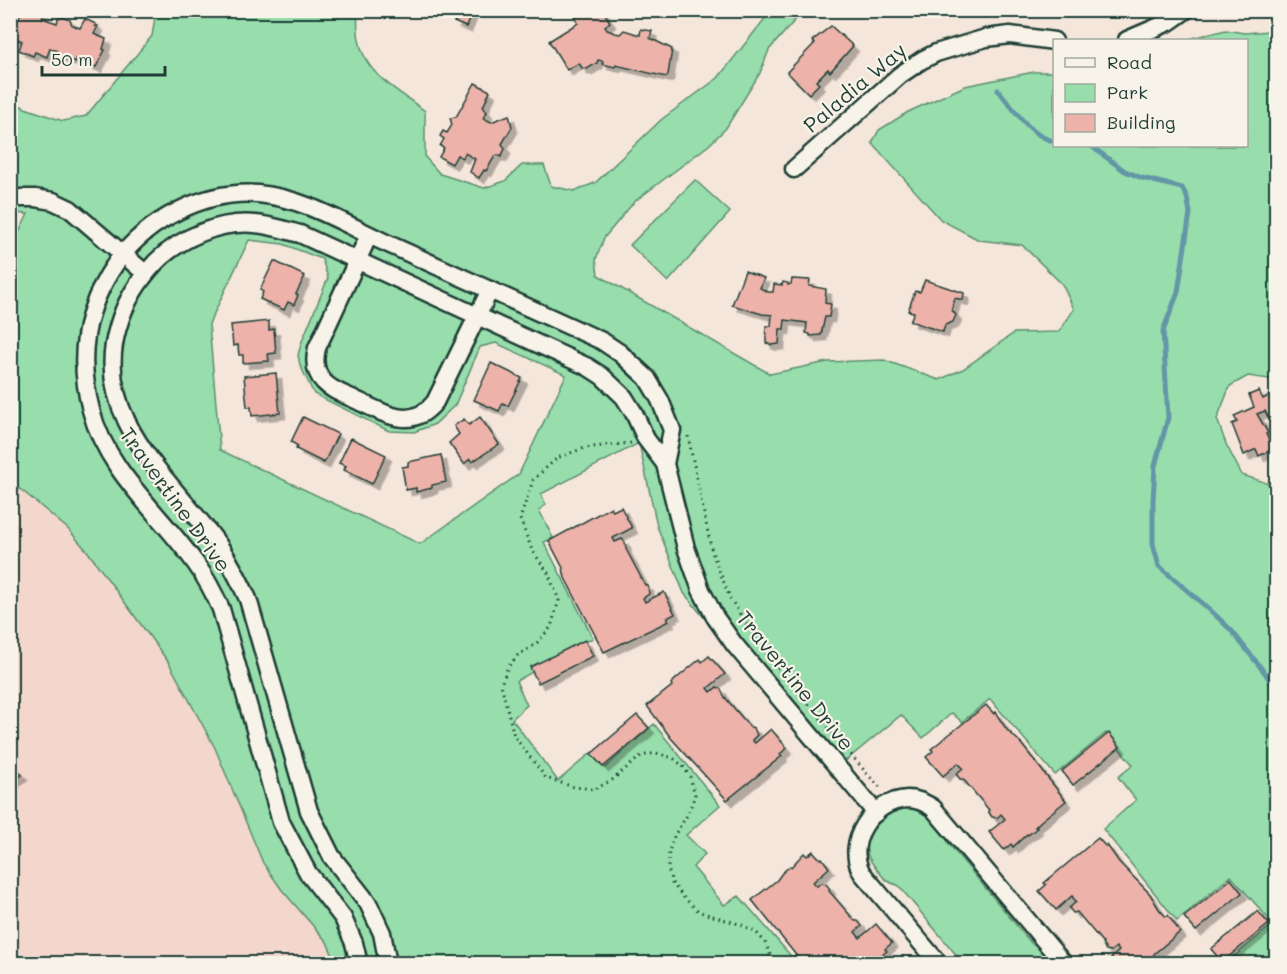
<svg xmlns="http://www.w3.org/2000/svg" width="1287" height="974" font-family="Mali,sans-serif">
<style>
.built{fill:#f3d6cc}
.green{fill:#97deac;stroke:#5b8e70;stroke-width:1.5;fill-rule:evenodd}
.lines{fill:none;stroke-linecap:round;stroke-linejoin:round}
.stream{stroke:#6396a6;stroke-width:5}
.building{fill:#edb2a9;stroke:#1f3d34;stroke-width:1.5;filter:url(#shadow)}
.minor-casing{stroke:#1f3d34;stroke-width:21}
.path{stroke:#1f3d34;stroke-width:3;stroke-dasharray:1.5 4.5;stroke-linecap:butt}
.minor{stroke:#f7f3e8;stroke-width:16}
.labels{text-anchor:middle;stroke-width:4.5;stroke-linejoin:round;paint-order:stroke}
.street-label{font-size:21px;fill:#1f3d34;stroke:#f7f3e8}
</style>
<defs>
<filter id="shadow"><feDropShadow dx="5.5" dy="5.5" stdDeviation="0" flood-color="#0004"/></filter>
</defs>
<rect width="100%" height="100%" fill="#f5e6db"/>
<filter id="ink" filterUnits="userSpaceOnUse"><feTurbulence type="fractalNoise" baseFrequency=".0167" numOctaves="2"/><feDisplacementMap in="SourceGraphic" scale="12" xChannelSelector="R" yChannelSelector="G"/><feConvolveMatrix kernelMatrix="1 2 1 2 8 2 1 2 1" color-interpolation-filters="sRGB"/></filter>
<g filter="url(#ink)">
<!-- built -->
<polygon class="built" points="10,472 47,506 99,565 169,663 209,736 263,863 282,890 327,942 336,963 11,963"/>
<!-- green -->
<g class="green">
<path d="M156,11h202c-5,58 26,69 67,100v46l15,17 44,14 21,-7 17,-16h22l7,21 23,5 21,-8 67,-64 56,-41 53,-67h32l-34,39 -9,23 -34,55 -17,17 -75,57 -30,36 -8,21 2,16 172,99 57,-12 57,-2 55,20 24,-11 51,-36 45,-1 15,-23 -12,-25 -40,-39 -43,-5 -38,-20 -69,-77 7,-13 29,-18 57,-26 69,-14h20v74h192v-106h-62l42,-10 18,3 25,-2 7,-9v358l-28,-4 -18,10 -13,33 9,25 16,31 28,9 6,-6v485h-50l47,-39 -42,-48 -54,45 -74,-92 33,-29 -18,-23 15,-12 -27,-32 -51,42 -65,-76 -28,23 -10,-9 -29,25 -22,-23 -70,58 -147,-180 -27,-67 -18,-83 -98,51 5,11 -7,5 14,28 -9,4 49,96 -77,43 11,24 -15,14 46,62 34,-29 13,16 49,-44 66,81 -34,30 19,19 -12,13 31,38 15,-9 58,67h-461l-9,-21 -45,-52 -19,-27 -48,-115 -46,-85 -81,-111 -20,-23 -44,-37 -13,-9 -1,-232 18,-37 -17,-1v-113l14,8 38,13 23,-5 66,-80zM249,240l34,4 39,15 6,19 -26,63 -4,14 2,10 14,29 75,37 25,1 21,-8 20,-19 25,-58 16,-4 70,32 -47,99 -99,70 -200,-94 -11,-126z"/>
<polygon points="695,180 730,212 668,282 630,245"/>
<path d="M908,805l16,4 24,25v9l84,101 10,2 14,17h-93l-65,-78c-11,-2 -15,-8 -22,-17 -26,-29 5,-54 32,-63z"/>
</g>
<g class="lines">
<!-- stream -->
<g class="stream">
<path d="M998,90c16,18 32,47 56,51"/>
<polyline points="1091,146 1125,171 1142,178 1182,188 1187,197 1190,213 1178,292 1163,331 1168,418 1155,466 1153,501 1153,544 1159,566 1210,610 1231,630 1265,673 1276,690"/>
</g>
</g>
<!-- building -->
<g class="building">
<polygon points="22,10 40,10 44,12 42,18 57,23 58,19 63,17 70,20 72,25 80,28 85,19 96,24 95,26 98,26 94,34 106,39 103,49 105,50 96,67 76,59 75,62 56,55 57,51 50,48 47,57 35,52 33,56 19,50 22,41 11,36"/>
<polygon points="445,10 473,10 466,27 454,22 457,16"/>
<polygon points="584,10 603,10 610,22 605,26 607,30 615,33 620,34 624,30 640,35 641,29 652,31 650,38 672,49 668,75 666,77 616,65 615,67 602,64 603,61 598,60 597,63 587,69 582,68 579,63 567,70 549,41 578,23 575,16"/>
<polygon points="831,26 853,46 830,72 828,69 816,81 819,84 809,94 787,72 815,43 812,41"/>
<polygon points="475,83 490,91 483,107 487,112 483,118 491,122 509,115 512,127 502,144 505,149 501,157 498,155 495,156 486,171 484,170 479,178 470,172 475,159 465,153 463,158 457,155 452,164 439,157 444,148 440,146 444,139 440,136 443,131 447,133 452,125 450,118 456,117"/>
<polygon points="274,261 305,276 296,294 298,295 294,305 288,302 284,310 260,299 263,292 260,290"/>
<polygon points="745,271 764,278 760,288 768,292 773,292 774,284 782,285 783,282 788,283 788,285 791,284 792,279 810,280 809,286 826,289 825,303 831,304 829,317 825,317 821,335 810,336 810,334 806,333 807,323 785,320 784,329 780,329 779,344 771,345 766,343 766,326 771,326 772,315 762,314 732,305"/>
<polygon points="925,280 964,293 963,300 955,298 952,310 956,315 953,322 945,325 943,332 910,321 914,312 908,311 915,291 920,292"/>
<polygon points="269,321 269,330 274,329 276,353 268,354 269,361 243,363 243,355 239,355 238,345 233,346 231,325"/>
<polygon points="491,363 522,378 508,406 503,403 499,411 474,400"/>
<polygon points="276,373 280,413 252,416 251,407 247,407 244,376"/>
<polygon points="1259,391 1263,399 1276,392 1276,421 1275,422 1272,415 1268,417 1265,411 1257,414 1268,433 1266,434 1273,449 1259,456 1256,449 1244,455 1232,424 1237,422 1234,416 1254,407 1249,395"/>
<polygon points="303,417 338,434 324,463 296,449 298,446 291,442"/>
<polygon points="480,417 499,444 472,462 470,459 464,464 449,443 459,434 454,426 464,419 469,425"/>
<polygon points="351,438 386,455 372,484 344,470 346,466 339,463"/>
<polygon points="441,455 446,482 432,485 432,488 416,492 416,488 406,490 402,467 408,466 408,462"/>
<polygon points="611,507 613,511 621,507 632,528 613,538 615,542 622,539 625,542 626,549 645,585 648,586 649,594 643,598 645,602 664,592 675,614 667,618 669,621 604,652 565,578 563,568 549,541"/>
<polygon points="585,640 593,656 538,683 530,667"/>
<polygon points="709,656 725,674 708,688 711,692 717,687 721,689 724,696 750,727 754,728 757,735 752,740 755,743 771,729 787,748 780,754 782,756 727,800 671,738 647,706 672,686 671,684 677,678 700,659 702,662"/>
<polygon points="986,705 994,714 995,712 1007,730 1019,741 1066,801 1041,821 1035,827 1037,828 1028,835 1027,834 1013,847 1011,844 1004,850 989,832 1005,819 1001,814 997,818 992,817 988,811 989,810 963,779 960,779 956,774 963,768 958,763 943,776 926,757 933,751 931,749"/>
<polygon points="637,715 649,728 603,767 591,754"/>
<polygon points="1109,733 1120,747 1073,785 1062,771"/>
<polygon points="10,761 22,775 10,784"/>
<polygon points="1098,838 1106,847 1107,845 1119,862 1150,894 1159,909 1166,917 1168,915 1180,932 1155,953 1147,964 1105,964 1119,951 1116,947 1111,951 1106,950 1102,944 1103,943 1077,912 1073,913 1069,908 1076,902 1072,896 1056,910 1039,891 1046,885 1044,883"/>
<polygon points="813,851 820,859 822,858 829,868 813,882 817,886 821,883 826,884 830,889 829,891 855,921 858,921 862,926 855,932 860,938 876,924 892,943 885,949 887,951 871,964 803,964 752,900 777,880 782,873 790,866 791,867 804,853 807,856"/>
<polygon points="1231,879 1242,893 1196,931 1184,917"/>
<polygon points="1258,911 1269,924 1222,962 1211,949"/>
</g>
<g class="lines">
<!-- minor casing -->
<g class="minor-casing">
<g id="minor">
<polyline points="1127,40 1169,22 1186,10"/>
<polyline points="794,169 900,75 922,60 936,53 986,38 1010,35 1054,41"/>
<polyline points="10,198 35,198 53,201 70,209 145,273"/>
<path d="M369,235l-52,113c-3,12 -3,24 7,34 8,9 22,13 32,18 28,13 55,32 79,2l55,-112"/>
<path d="M359,964l-5,-21 -11,-25 -35,-45 -27,-51 -60,-213c-7,-16 -15,-31 -25,-45 -35,-50 -89,-92 -105,-154 -14,-53 -7,-101 25,-147 31,-43 88,-73 142,-69 46,4 85,29 126,48 73,33 145,66 218,99l18,12 27,25 13,22 12,30 -7,34"/>
<path d="M388,964l-6,-31 -14,-30 -36,-46 -23,-46 -61,-212c-8,-18 -17,-35 -28,-52 -46,-66 -130,-128 -102,-220 7,-25 20,-46 38,-65 25,-25 64,-41 99,-38 15,1 30,6 45,10l288,133 14,9 22,21 10,16 12,26 19,25 21,84 15,42 14,27 19,27 142,169"/>
<path d="M939,964l-77,-91c-18,-31 10,-72 45,-74 11,0 18,4 26,9l131,156"/>
</g>
</g>
<!-- path -->
<g class="path">
<polyline points="688,436 712,552 730,598 760,646 868,775 883,790"/>
<polyline points="631,443 584,448 557,458 533,480 520,519 532,550 548,573 559,600 551,627 536,644 518,655 508,667 501,684 514,736 546,778 574,787 595,789 612,780 641,756 656,753 673,758 683,766 690,777 695,795 688,814 675,834 669,851 668,868 672,883 685,899 700,912 742,925 755,931 765,942 774,964"/>
</g>
<!-- minor -->
<use href="#minor" class="minor"/>
</g>
</g>
<g class="labels">
<!-- street labels -->
<g class="street-label">
<text transform="translate(855 88) rotate(-40)" y="7">Paladia Way</text>
<text transform="translate(175 500) rotate(54)" y="7">Travertine Drive</text>
<text transform="translate(795 681) rotate(51)" y="7">Travertine Drive</text>
</g>
</g>
<!-- margin -->
<rect width="1287" height="974" fill="none" stroke="#f7f3e8" stroke-width="36"/>
<rect x="18" y="18" width="1251" height="938" fill="none" stroke="#1f3d34" stroke-width="2" filter="url(#ink)"/>
<!-- legend -->
<rect x="1053" y="39" width="195" height="108" fill="#f7f3e8" stroke="#a1aaa0" stroke-width="1.5"/>
<rect x="1065" y="58" width="30" height="9" fill="#f7f3e8" stroke="#a1aaa0" stroke-width="1.5"/>
<text x="1107" y="69" font-size="18" fill="#1f3d34">Road</text>
<rect x="1065" y="84" width="30" height="18" fill="#97deac" stroke="#a1aaa0" stroke-width="1.5"/>
<text x="1107" y="99" font-size="18" fill="#1f3d34">Park</text>
<rect x="1065" y="114" width="30" height="18" fill="#edb2a9" stroke="#a1aaa0" stroke-width="1.5"/>
<text x="1107" y="129" font-size="18" fill="#1f3d34">Building</text>
<!-- scale -->
<path d="M42 66v9h123v-9" fill="none" stroke="#1f3d34" stroke-width="3"/>
<text x="51" y="66" font-size="18" fill="#1f3d34" stroke="#f7f3e8" stroke-width="4.5" paint-order="stroke">50 m</text>
</svg>
